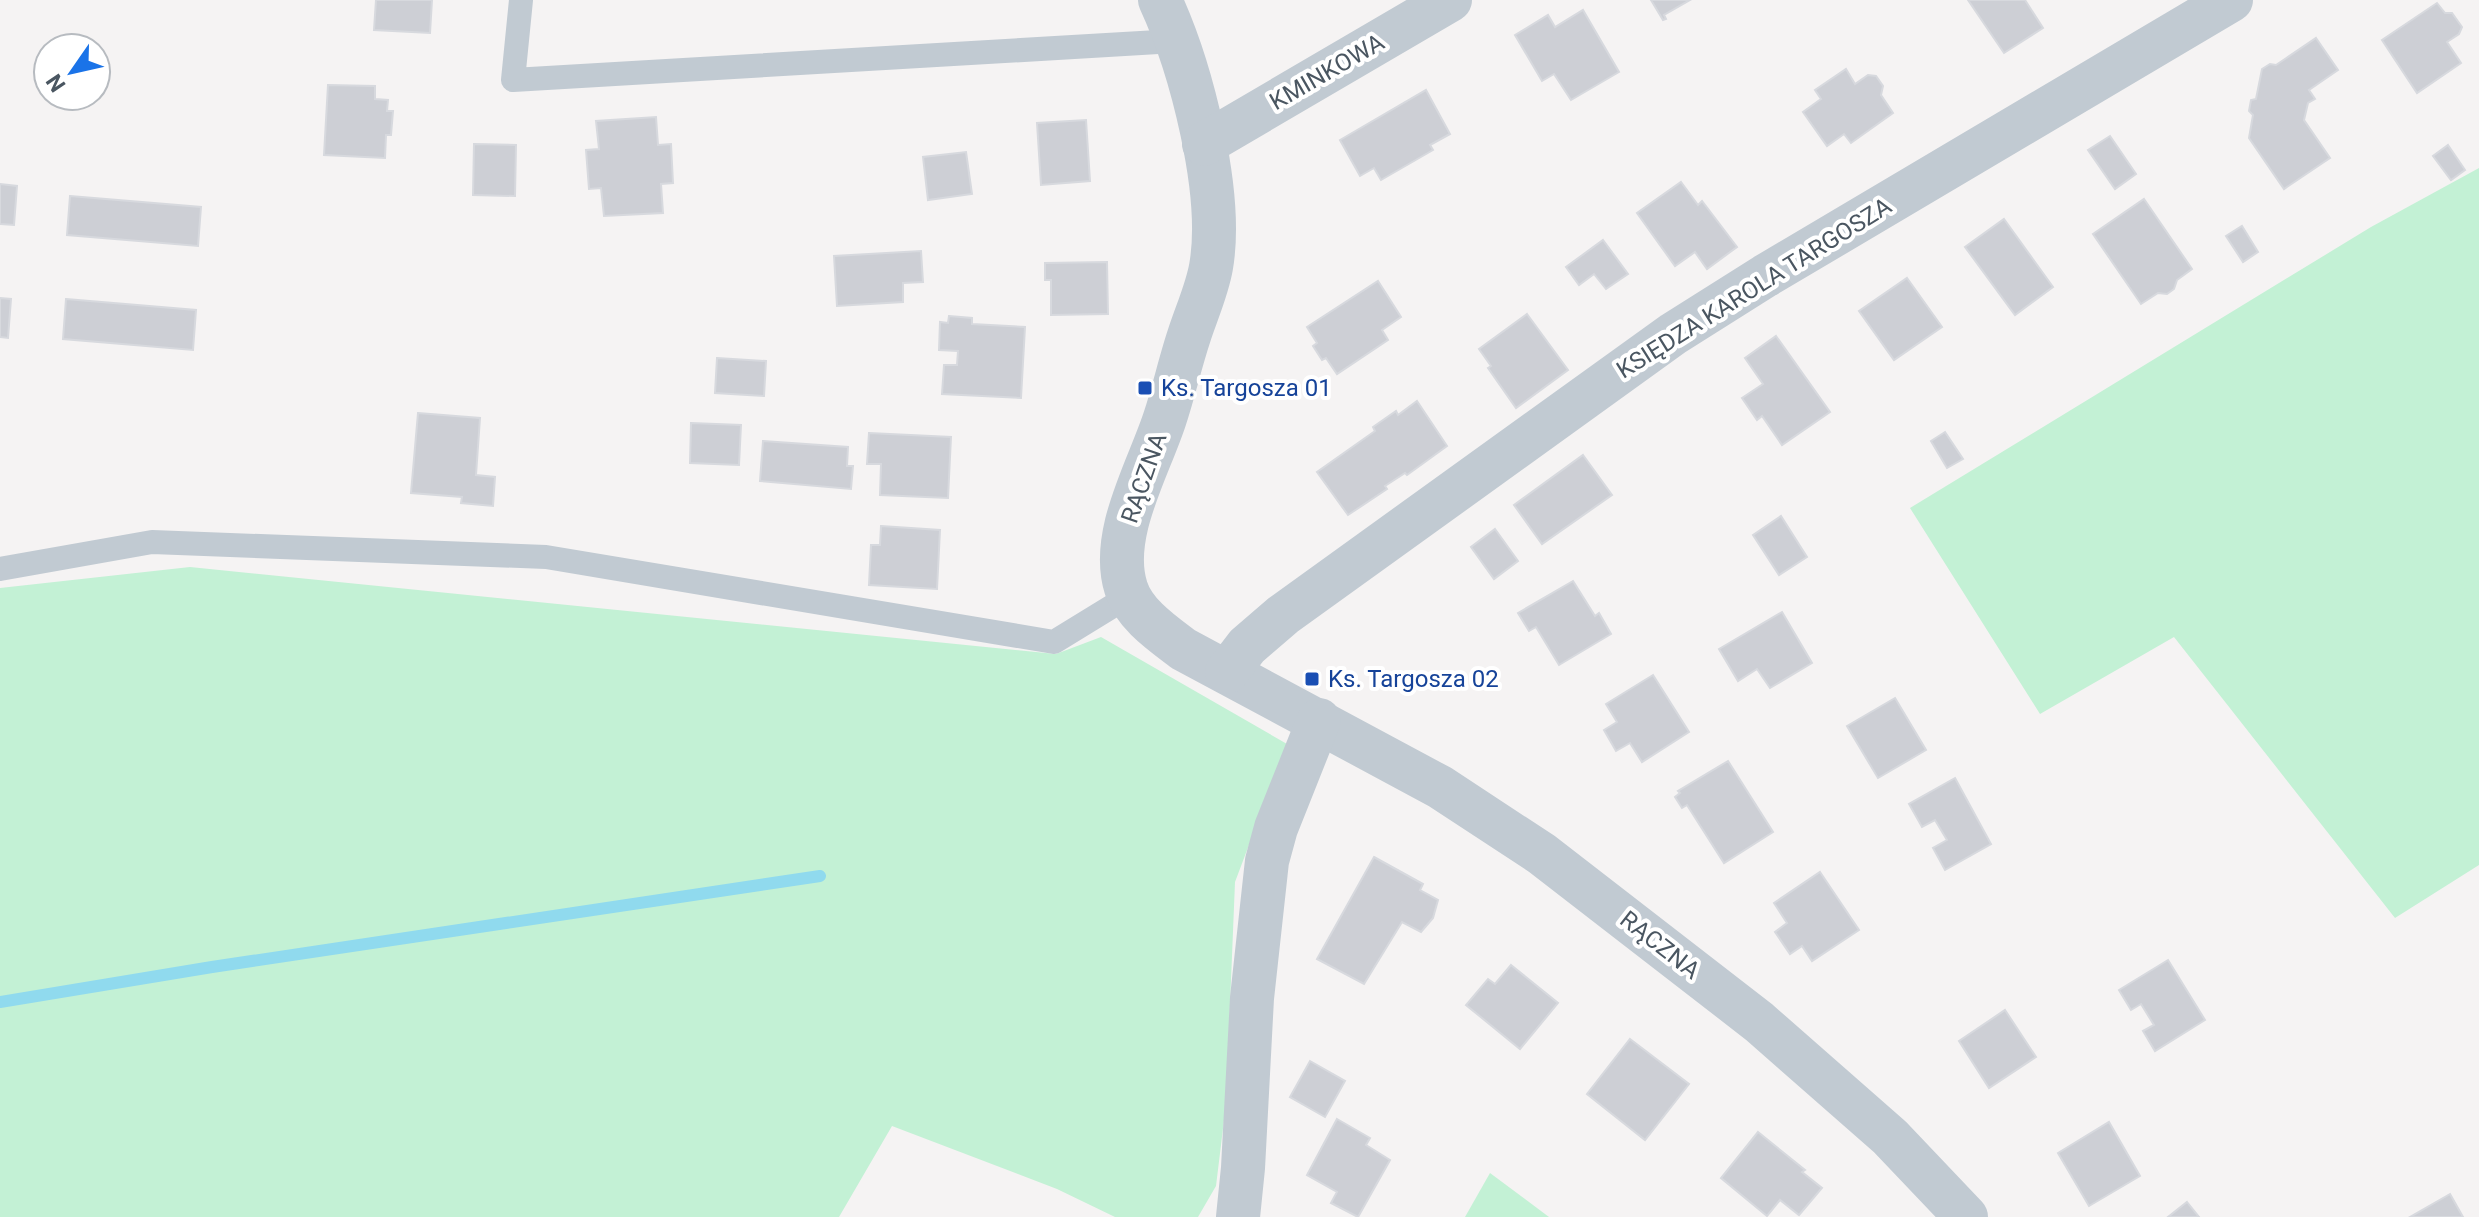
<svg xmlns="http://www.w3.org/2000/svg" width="2479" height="1217" font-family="Roboto,sans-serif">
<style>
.green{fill:#c3f1d5}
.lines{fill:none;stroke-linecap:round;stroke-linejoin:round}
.stream{stroke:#90daee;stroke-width:12}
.building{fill:#cdcfd5;stroke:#d7d9de;stroke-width:2}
.service{stroke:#c1cad2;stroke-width:24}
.minor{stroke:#c1cad2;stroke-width:44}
.transit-dot{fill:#1a4fb4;stroke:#fff;stroke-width:3}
.labels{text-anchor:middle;stroke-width:8;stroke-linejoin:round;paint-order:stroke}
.street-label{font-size:24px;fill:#4a5661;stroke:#fff}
.transit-label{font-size:24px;fill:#164399;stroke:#fff;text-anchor:start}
</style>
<rect width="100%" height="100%" fill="#f5f3f3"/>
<!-- green -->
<g class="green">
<polygon points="2479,168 2479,865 2395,918 2174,637 2040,714 1910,508 2371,227"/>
<polygon points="190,567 1056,654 1101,637 1287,744 1235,882 1226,1104 1216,1186 1198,1217 1115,1217 1057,1189 892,1126 839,1217 0,1217 0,588"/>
<polygon points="1490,1173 1549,1217 1465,1217"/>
</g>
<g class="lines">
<!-- stream -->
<polyline class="stream" points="0,1002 212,967 820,876"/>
</g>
<!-- building -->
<g class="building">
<polygon points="376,0 432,0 430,33 374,30"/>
<polygon points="1651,0 1690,0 1664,15 1666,19 1663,20"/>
<polygon points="1968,0 2025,0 2043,28 2004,53"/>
<polygon points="2437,3 2445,13 2452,13 2462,27 2459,34 2447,42 2461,63 2417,93 2382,40"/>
<polygon points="1583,10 1619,72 1571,100 1554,74 1542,81 1515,35 1548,15 1555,27"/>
<polygon points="2316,38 2338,70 2309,90 2315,99 2308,103 2304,120 2330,158 2284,189 2249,138 2253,115 2249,111 2251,100 2256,99 2262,69 2270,64 2276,65"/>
<polygon points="1846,69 1855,84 1868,75 1876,76 1883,86 1881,95 1893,113 1851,143 1844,134 1827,146 1803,112 1821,99 1815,90"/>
<polygon points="328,85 375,86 375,99 388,100 387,111 393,111 391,135 386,135 385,158 324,155"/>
<polygon points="1426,90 1450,134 1430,145 1433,150 1381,180 1374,168 1360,176 1340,140"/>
<polygon points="656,117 658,145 671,144 673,183 661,184 663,213 604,216 601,188 589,189 586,150 599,149 596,121"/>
<polygon points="1086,120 1090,181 1041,185 1037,123"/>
<polygon points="2110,136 2136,174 2115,189 2088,150"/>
<polygon points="474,144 516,145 515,196 473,195"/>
<polygon points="2448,145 2465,170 2451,180 2433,156"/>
<polygon points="966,152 972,194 928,200 923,157"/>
<polygon points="1681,182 1698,205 1702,201 1737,247 1707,269 1695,252 1675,266 1637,213"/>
<polygon points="0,184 17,186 14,225 0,224"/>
<polygon points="70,196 201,207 198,246 67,235"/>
<polygon points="2144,199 2192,269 2177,280 2174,289 2167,294 2158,293 2141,304 2093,234"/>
<polygon points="2004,219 2053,287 2015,315 1965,247"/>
<polygon points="2242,226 2258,252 2243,262 2226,236"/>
<polygon points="1603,240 1628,274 1606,289 1594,274 1579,285 1566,267"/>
<polygon points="921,251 923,282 903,283 903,302 837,306 834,256"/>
<polygon points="1107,262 1108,314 1051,315 1051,280 1045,280 1045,263"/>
<polygon points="1907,278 1942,327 1894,360 1859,311"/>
<polygon points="1378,281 1401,317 1382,330 1388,340 1337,374 1326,358 1322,360 1313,346 1317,343 1307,327"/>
<polygon points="0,298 11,299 8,338 0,337"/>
<polygon points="66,299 196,310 193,350 63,339"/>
<polygon points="1527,314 1568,370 1516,408 1488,368 1491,366 1479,349"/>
<polygon points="949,316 972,318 972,324 1025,327 1021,398 942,394 944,365 957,365 958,351 939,350 940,322 948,323"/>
<polygon points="1776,336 1830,412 1782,445 1762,416 1757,420 1742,398 1763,384 1745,358"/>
<polygon points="717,358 766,361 764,396 715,393"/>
<polygon points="1417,401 1447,446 1407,475 1405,473 1385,486 1387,489 1348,515 1317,472 1375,431 1373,427 1396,411 1398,415"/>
<polygon points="418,413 480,418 476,475 495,477 493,506 461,503 462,497 411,493"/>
<polygon points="691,423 741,425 739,465 690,463"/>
<polygon points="1945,432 1963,459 1947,468 1931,441"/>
<polygon points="869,433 951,437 948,498 880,495 881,464 867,464"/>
<polygon points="763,441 848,447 847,466 853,466 851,489 760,481"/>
<polygon points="1583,455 1612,495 1542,544 1514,505"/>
<polygon points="1781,516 1807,557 1779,575 1753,535"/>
<polygon points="881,526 940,530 937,589 869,585 871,545 880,545"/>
<polygon points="1495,529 1518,561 1494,579 1471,547"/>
<polygon points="1573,581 1595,616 1599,613 1611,634 1559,665 1536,627 1529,631 1518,613"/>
<polygon points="1782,612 1812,663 1770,688 1757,669 1738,681 1719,649"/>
<polygon points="1653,675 1689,732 1642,762 1630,743 1616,751 1604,730 1617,722 1606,704"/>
<polygon points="1895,698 1926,750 1878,778 1847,726"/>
<polygon points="1728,761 1773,832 1724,863 1687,805 1682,808 1675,797 1680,793 1678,791"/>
<polygon points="1955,778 1991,844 1945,870 1933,848 1947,840 1935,820 1922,827 1909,804"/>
<polygon points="1374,857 1423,884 1420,890 1438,900 1433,918 1421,932 1402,922 1364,984 1317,959"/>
<polygon points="1820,872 1859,930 1812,961 1802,946 1790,954 1775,932 1787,923 1774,903"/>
<polygon points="2168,960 2205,1020 2155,1051 2143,1031 2154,1025 2141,1004 2131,1010 2119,990"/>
<polygon points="1511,965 1558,1003 1520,1049 1466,1005 1488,979 1495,984"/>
<polygon points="2005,1010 2036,1057 1989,1088 1959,1041"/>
<polygon points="1630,1039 1689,1084 1645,1140 1587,1094"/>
<polygon points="1310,1061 1345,1081 1325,1117 1290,1097"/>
<polygon points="1337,1119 1370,1138 1366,1145 1390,1160 1358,1217 1331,1203 1337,1192 1307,1175"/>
<polygon points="2109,1122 2140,1176 2089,1206 2058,1153"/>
<polygon points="1758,1132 1805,1170 1802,1172 1822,1188 1799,1215 1780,1200 1767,1216 1721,1178"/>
<polygon points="2450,1194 2463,1217 2410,1217"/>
<polygon points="2187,1202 2199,1217 2168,1217"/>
</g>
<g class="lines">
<!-- service -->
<g class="service">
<polyline points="521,0 513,80 1175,41"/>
<polyline points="0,569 152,542 546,557 1054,642 1129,596"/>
</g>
<!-- minor -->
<g class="minor">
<path d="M1160,0c31,67 64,193 51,267 -4,23 -15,47 -22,69 -9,27 -15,55 -24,82 -16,50 -56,116 -39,170 8,26 36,45 57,61l257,138 102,67 217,168 131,115 76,80"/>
<polyline points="1204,144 1450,0"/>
<polyline points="1227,672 1247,646 1283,615 1673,334 1765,276 2231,0"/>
<polyline points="1238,1217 1243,1168 1252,998 1267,861 1276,828 1319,720"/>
</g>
</g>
<!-- markers -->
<g class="transit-dot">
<rect x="1137" y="380" width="16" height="16" rx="4"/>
<rect x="1304" y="671" width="16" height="16" rx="4"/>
</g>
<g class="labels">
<!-- street labels -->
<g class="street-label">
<text transform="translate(1327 72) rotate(-30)" y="8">KMINKOWA</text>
<text transform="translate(1754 288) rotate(-32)" y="8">KSIĘDZA KAROLA TARGOSZA</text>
<text transform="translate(1144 478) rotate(-71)" y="8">RĄCZNA</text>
<text transform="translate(1660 945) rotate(38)" y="8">RĄCZNA</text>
</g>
<!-- transit labels -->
<g class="transit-label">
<text x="1161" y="396">Ks. Targosza 01</text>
<text x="1328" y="687">Ks. Targosza 02</text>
</g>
</g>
<!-- north arrow -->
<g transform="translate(72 72) rotate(236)"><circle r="38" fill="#ffffff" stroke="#b7bbc0" stroke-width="2"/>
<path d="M0-6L14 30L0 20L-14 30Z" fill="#1a73e8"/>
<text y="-12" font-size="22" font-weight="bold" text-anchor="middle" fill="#4a5661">N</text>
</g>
</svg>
